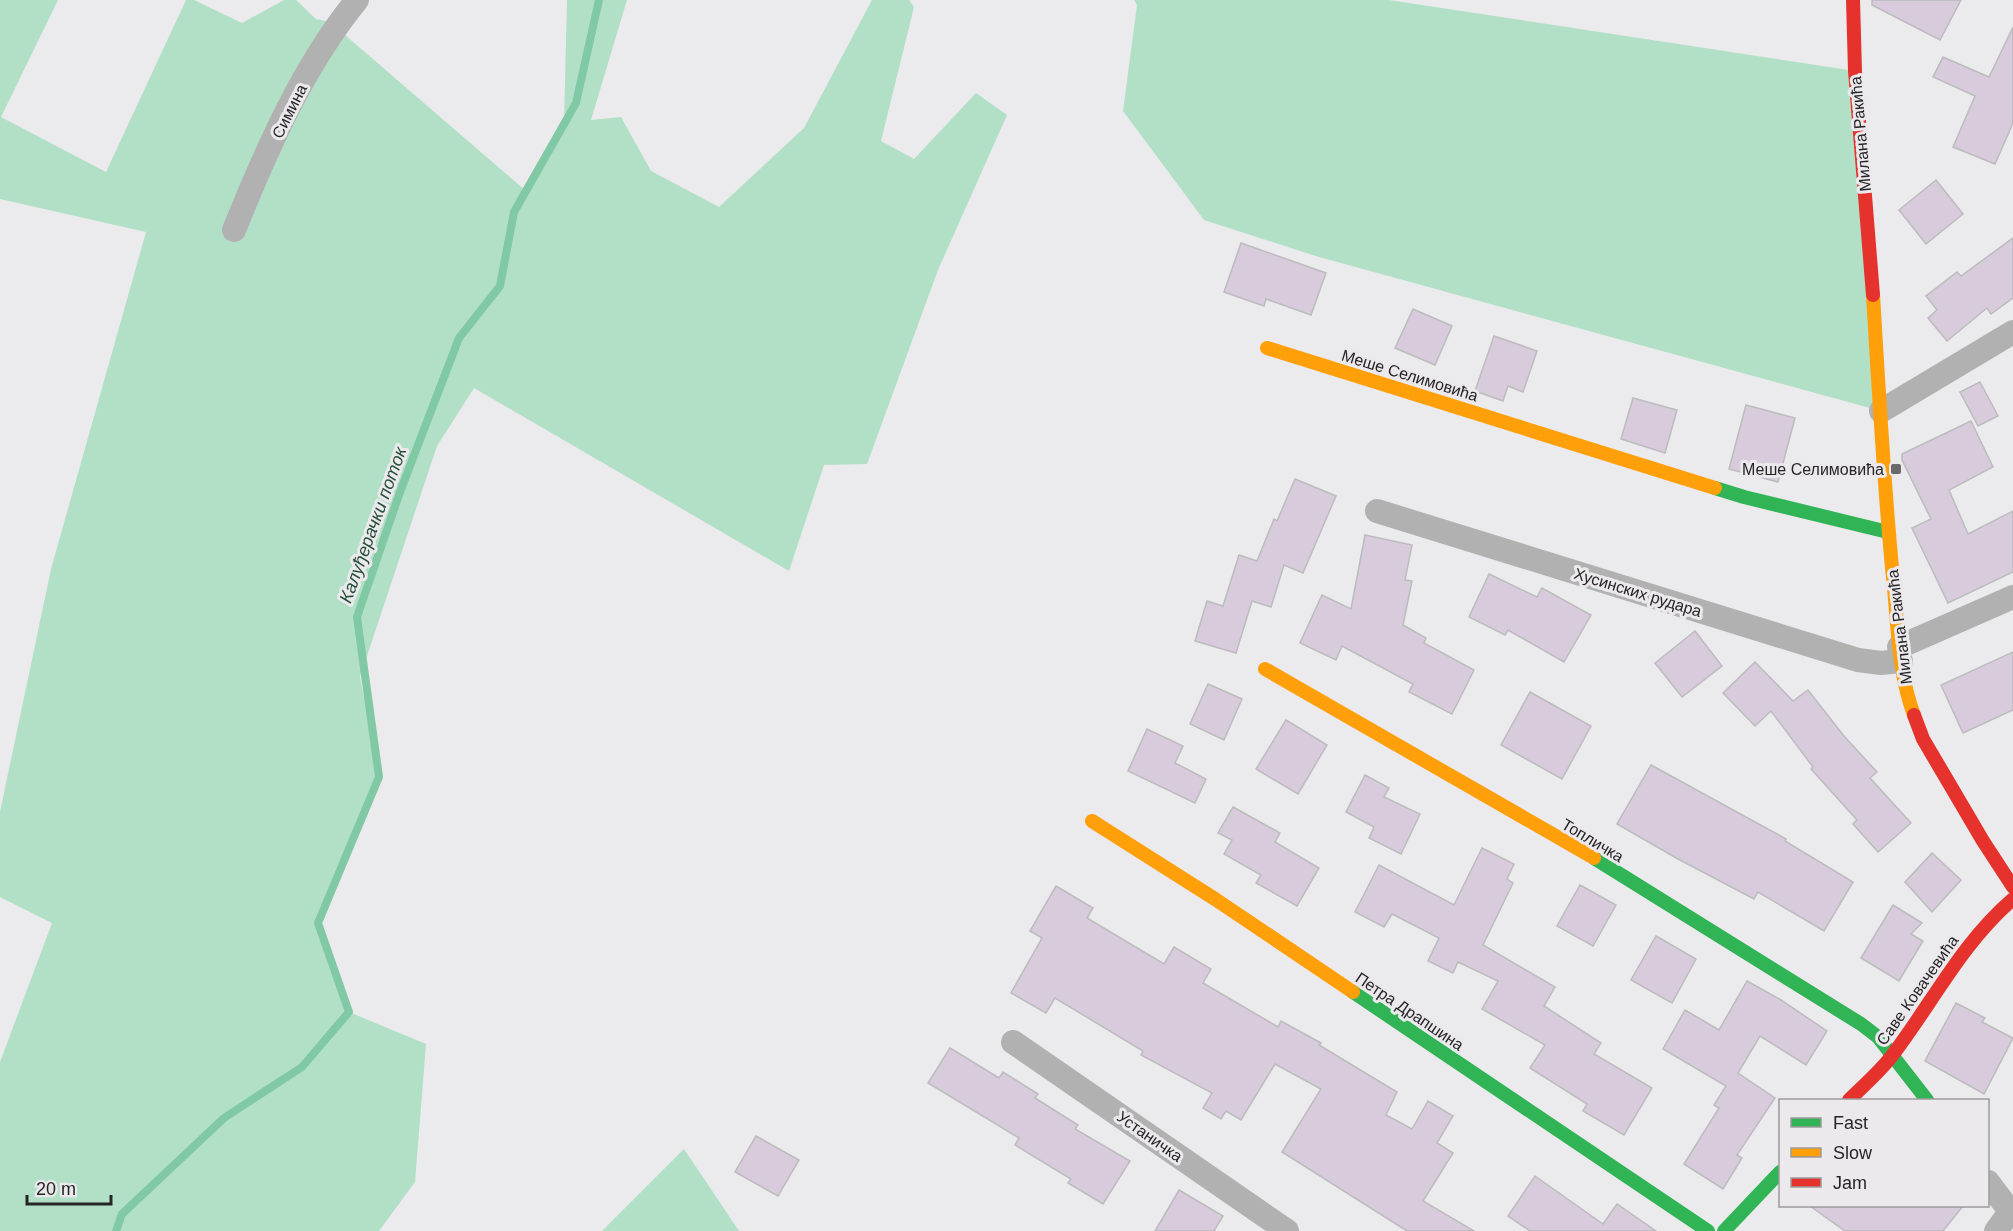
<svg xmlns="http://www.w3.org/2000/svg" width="2013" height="1231" font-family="Helvetica,sans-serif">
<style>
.green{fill:#b2e0c7}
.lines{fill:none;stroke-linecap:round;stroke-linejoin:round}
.stream{stroke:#80c9a4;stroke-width:8}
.building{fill:#d7cbdc;stroke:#bcbbbd;stroke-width:1.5}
.street{stroke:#b1b1b1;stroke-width:24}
.fast{stroke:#30b455;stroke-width:14}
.slow{stroke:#ff9f0a;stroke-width:14}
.jam{stroke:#e5322d;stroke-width:14}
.poi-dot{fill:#6b6a6b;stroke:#ece9ed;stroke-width:2}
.labels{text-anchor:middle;stroke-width:6;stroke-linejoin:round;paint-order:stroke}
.street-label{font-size:16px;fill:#262526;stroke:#ece9ed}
.poi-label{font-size:16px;fill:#262526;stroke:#ece9ed;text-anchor:end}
.water-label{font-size:18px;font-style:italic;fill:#244f38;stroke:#ece9ed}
</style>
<rect width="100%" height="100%" fill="#ebeaec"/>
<!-- green -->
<g class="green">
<polygon points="0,0 58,0 1,117 106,172 186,0 194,0 242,23 284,0 296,0 316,19 330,22 526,191 564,124 567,0 627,0 591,120 621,117 651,171 719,207 804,128 872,0 909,0 914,7 881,141 914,159 976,93 1007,115 938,270 867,464 824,465 789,571 474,388 437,446 360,677 379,777 318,923 349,1012 426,1044 415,1182 379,1231 0,1231 0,1062 52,923 0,897 0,812 51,569 146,232 0,199"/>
<polygon points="1134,0 1389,0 1855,71 1881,411 1319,257 1204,220 1123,111 1137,5"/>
<polygon points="684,1149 739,1231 602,1231"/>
</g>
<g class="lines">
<!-- stream -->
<polyline class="stream" points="116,1231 122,1214 224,1118 302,1067 349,1012 318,923 379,777 357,617 400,492 459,338 500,286 514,212 576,103 599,0"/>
</g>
<!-- building -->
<g class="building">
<polygon points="1872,0 1961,0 1940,40 1872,5"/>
<polygon points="2013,27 2013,123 1995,164 1953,147 1975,96 1933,77 1943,57 1989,77"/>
<polygon points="1936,180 1963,214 1926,244 1899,210"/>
<polygon points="2013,238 2013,298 1991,314 1987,308 1947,341 1928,318 1937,310 1926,296 1957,272 1961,276"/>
<polygon points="1241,243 1326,273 1311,315 1266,299 1264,306 1224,292"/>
<polygon points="1413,309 1452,326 1435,365 1395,348"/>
<polygon points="1494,336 1537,351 1523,392 1508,386 1503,401 1475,391"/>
<polygon points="1980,382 1998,416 1978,426 1960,392"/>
<polygon points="1633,398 1677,410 1665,453 1621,439"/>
<polygon points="1746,405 1795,418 1778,482 1729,469"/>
<polygon points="1971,421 1993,467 1949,490 1968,534 2013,511 2013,572 1948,603 1912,528 1931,519 1902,460 1902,454"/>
<polygon points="1295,479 1336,496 1303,573 1284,565 1271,607 1252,601 1236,653 1195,641 1207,601 1223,606 1239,555 1257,561 1274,519 1277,521"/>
<polygon points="1365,535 1412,545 1405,580 1412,581 1403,625 1426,638 1424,643 1474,670 1452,714 1409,692 1413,684 1342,646 1336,660 1300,643 1322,595 1351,609"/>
<polygon points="1489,574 1537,597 1542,588 1591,615 1564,662 1508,630 1505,635 1469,617"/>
<polygon points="1695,631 1722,666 1682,697 1655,663"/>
<polygon points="2013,652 2013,710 1963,733 1941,685"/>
<polygon points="1755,662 1793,701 1808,690 1844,736 1877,772 1870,778 1911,823 1878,852 1853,824 1857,820 1811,769 1813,767 1771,711 1755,726 1723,693"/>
<polygon points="1208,684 1242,699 1224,740 1190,724"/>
<polygon points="1530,692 1591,726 1562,779 1501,745"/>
<polygon points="1286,720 1327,745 1298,794 1256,769"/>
<polygon points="1147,729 1183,746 1175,763 1206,779 1195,803 1128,771"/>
<polygon points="1651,765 1786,839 1785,841 1853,882 1824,931 1758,892 1754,899 1678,859 1617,824"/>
<polygon points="1365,775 1389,788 1384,797 1420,814 1401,854 1369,838 1374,827 1346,812"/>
<polygon points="1233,807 1280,833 1275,842 1319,868 1297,906 1256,883 1261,875 1224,854 1232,840 1218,833"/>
<polygon points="1482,848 1514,864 1507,879 1513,883 1483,945 1555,987 1544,1006 1601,1043 1594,1054 1652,1088 1624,1135 1583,1111 1587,1104 1530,1068 1545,1045 1482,1009 1498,981 1458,962 1453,973 1428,961 1439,938 1392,914 1384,927 1355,912 1379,865 1454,905"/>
<polygon points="1932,853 1961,880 1932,912 1905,882"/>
<polygon points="1580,885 1616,905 1593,946 1557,926"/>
<polygon points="1056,886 1093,908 1087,918 1164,964 1174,947 1211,969 1203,983 1278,1027 1281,1021 1321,1043 1319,1045 1397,1092 1386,1115 1412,1129 1428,1101 1453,1116 1437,1143 1453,1153 1423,1201 1474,1231 1407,1231 1282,1152 1321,1089 1275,1064 1241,1120 1226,1111 1221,1119 1203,1108 1212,1093 1141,1055 1143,1051 1055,998 1046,1013 1011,993 1042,938 1030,931"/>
<polygon points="1893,905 1922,923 1911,934 1923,941 1899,981 1861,958"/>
<polygon points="1656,936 1696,959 1672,1003 1631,980"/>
<polygon points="1747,981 1781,1000 1827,1031 1806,1065 1760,1036 1738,1073 1775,1098 1737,1155 1742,1158 1723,1189 1684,1164 1719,1108 1714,1105 1726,1086 1663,1049 1685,1010 1719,1030"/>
<polygon points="1956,1003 1985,1018 1982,1022 2013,1038 1984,1094 1925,1061"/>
<polygon points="950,1048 999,1078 1003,1072 1038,1094 1035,1098 1078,1125 1075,1129 1130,1161 1103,1204 1068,1183 1071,1179 1015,1145 1019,1138 928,1083"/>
<polygon points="756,1136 799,1160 778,1196 735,1172"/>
<polygon points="1535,1176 1603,1224 1617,1204 1656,1231 1530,1231 1508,1216"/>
<polygon points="1179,1190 1223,1216 1214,1231 1155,1231"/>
<polygon points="1810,1206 1963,1206 1943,1231 1845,1231"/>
</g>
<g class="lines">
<!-- street -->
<g class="street">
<path d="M234,230c32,-79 69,-164 123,-230"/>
<polyline points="1881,411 2013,332"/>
<polyline points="1377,511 1858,660 1881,663 1901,661"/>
<polyline points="1899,647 2013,597"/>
<polyline points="1013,1042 1287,1231"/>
<polyline points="1988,1182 2013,1215"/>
<polyline points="1996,1231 2010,1212"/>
</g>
<!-- fast -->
<g class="fast">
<polyline points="1715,488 1744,497 1888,532"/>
<polyline points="1594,858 1861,1024 1878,1037 1927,1100"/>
<polyline points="1353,992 1708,1231"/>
<polyline points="1724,1231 1780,1172"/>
</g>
<!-- slow -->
<g class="slow">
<path d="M1873,295c6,98 11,196 21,293 4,43 5,87 20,127"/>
<polyline points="1267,348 1715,488"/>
<polyline points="1265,669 1594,858"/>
<polyline points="1092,821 1215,899 1353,992"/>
</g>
<!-- jam -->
<g class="jam">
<polyline points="1853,0 1855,71 1873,295"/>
<polyline points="1914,715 1923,739 1983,841 2013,887"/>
<path d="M1849,1100c15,-15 33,-30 45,-47 40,-53 68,-110 119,-154"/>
</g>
</g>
<!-- markers -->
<rect class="poi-dot" x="1890" y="463" width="12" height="12" rx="3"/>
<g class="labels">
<!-- street labels -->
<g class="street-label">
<text transform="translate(289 111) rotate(-63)" y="6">Симина</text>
<text transform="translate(1860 134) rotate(-95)" y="6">Милана Ракића</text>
<text transform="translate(1410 375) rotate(17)" y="6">Меше Селимовића</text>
<text transform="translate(1638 592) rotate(17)" y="6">Хусинских рудара</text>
<text transform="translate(1899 627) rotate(-97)" y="6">Милана Ракића</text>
<text transform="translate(1593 840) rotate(31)" y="6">Топличка</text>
<text transform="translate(1917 990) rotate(-55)" y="6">Саве Ковачевића</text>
<text transform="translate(1410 1011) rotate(34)" y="6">Петра Драпшина</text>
<text transform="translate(1150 1136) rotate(35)" y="6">Устаничка</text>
</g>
<!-- poi labels -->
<g class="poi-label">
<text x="1884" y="475">Меше Селимовића</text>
</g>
<!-- water labels -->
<g class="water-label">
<text transform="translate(373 525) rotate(-70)" y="6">Калуђерачки поток</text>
</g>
</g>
<!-- legend -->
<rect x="1779" y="1099" width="210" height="108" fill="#ece9ed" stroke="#9d9b9d" stroke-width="1.5"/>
<rect x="1791" y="1118" width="30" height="9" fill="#30b455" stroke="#9d9b9d" stroke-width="1.5"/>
<text x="1833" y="1129" font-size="18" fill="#262526">Fast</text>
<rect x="1791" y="1148" width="30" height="9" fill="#ff9f0a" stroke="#9d9b9d" stroke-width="1.5"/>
<text x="1833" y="1159" font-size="18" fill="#262526">Slow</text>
<rect x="1791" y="1178" width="30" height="9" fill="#e5322d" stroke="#9d9b9d" stroke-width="1.5"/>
<text x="1833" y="1189" font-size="18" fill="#262526">Jam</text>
<!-- scale -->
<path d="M27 1195v9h84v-9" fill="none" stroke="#262526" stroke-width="3"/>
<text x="36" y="1195" font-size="18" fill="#262526" stroke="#ece9ed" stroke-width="4.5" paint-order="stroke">20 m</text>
</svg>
